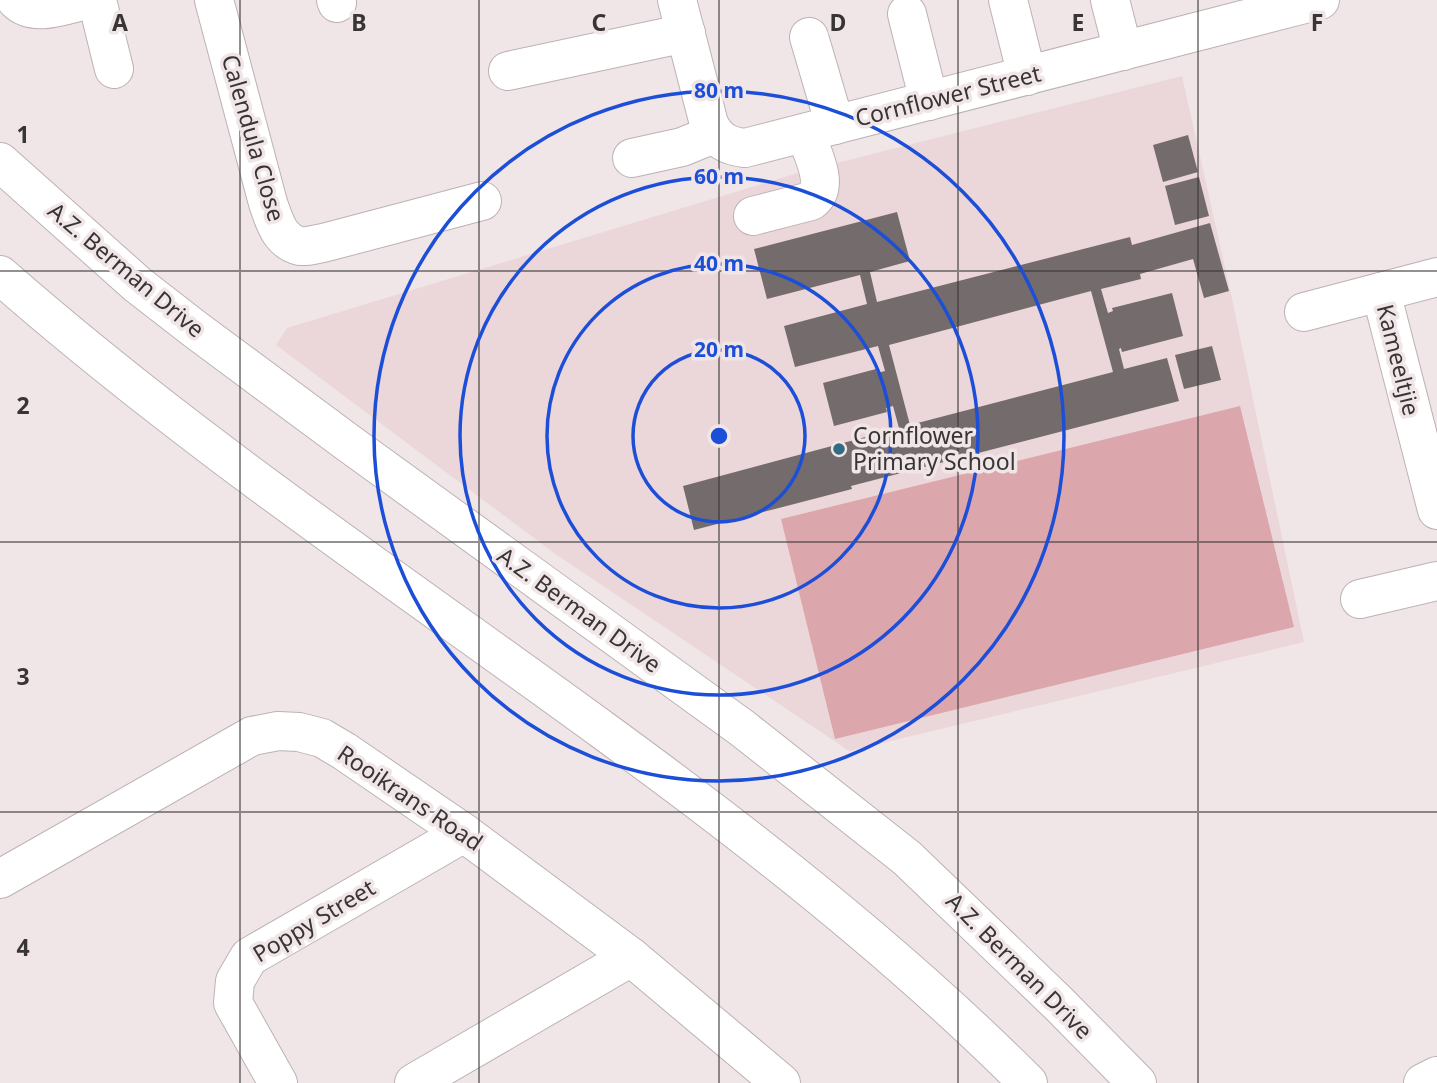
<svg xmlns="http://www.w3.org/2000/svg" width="1437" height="1083" font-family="'Noto Sans',sans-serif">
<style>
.built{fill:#ebd7d9}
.green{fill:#dba6ac}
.building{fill:#746b6c;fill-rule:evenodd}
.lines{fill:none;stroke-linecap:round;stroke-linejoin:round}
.minor-casing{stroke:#bcb2b3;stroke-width:40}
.major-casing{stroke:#bcb2b3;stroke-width:40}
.minor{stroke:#fff;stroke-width:38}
.major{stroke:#fff;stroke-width:38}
.grid{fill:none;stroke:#393535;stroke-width:2;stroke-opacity:0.55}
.ring{fill:none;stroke:#1d4ed8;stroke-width:3.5}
.poi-dot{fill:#326b84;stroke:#f1e6e7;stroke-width:2.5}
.labels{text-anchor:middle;stroke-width:7;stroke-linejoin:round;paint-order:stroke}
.street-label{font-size:23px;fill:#393535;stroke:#f1e6e7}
.poi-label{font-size:23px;fill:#393535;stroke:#f1e6e7;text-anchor:start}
.grid-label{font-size:23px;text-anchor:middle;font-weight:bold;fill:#393535;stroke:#f1e6e7;stroke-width:7;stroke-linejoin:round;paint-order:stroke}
.centre{fill:#1d4ed8;stroke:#f1e6e7;stroke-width:3.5}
.ring-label{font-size:21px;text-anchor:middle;font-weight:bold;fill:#1d4ed8;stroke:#f1e6e7;stroke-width:7;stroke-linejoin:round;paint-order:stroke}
</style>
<rect width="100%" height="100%" fill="#f1e6e7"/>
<!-- built -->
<polygon class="built" points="1182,76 1231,294 1304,642 849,751 554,553 276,345 287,328 801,172"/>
<!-- green -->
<polygon class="green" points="1240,406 1294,627 835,739 781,519"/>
<!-- building -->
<g class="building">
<polygon points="1188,135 1198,172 1163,182 1153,145"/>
<polygon points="1199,177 1209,216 1175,225 1165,186"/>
<path d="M897,212l13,49 -40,11 7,30 253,-65 2,8 78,-22 19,68 -25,7 -11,-39 -53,15 1,5 -40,10 7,24 5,-2 -1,-3 60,-15 11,43 -61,16 -1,-4 -2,1 5,20 43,-11 12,43 -328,85 1,3 -158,41 -11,-44 216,-58 -6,-22 -7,2 1,4 -53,14 -11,-43 53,-14 1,4 8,-2 -7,-25 -83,21 -11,-41 83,-22 -7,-29 -93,24 -13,-50zM1091,291l22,81 -203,53 -21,-80z"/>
<polygon points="1212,346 1221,380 1184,389 1175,355"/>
</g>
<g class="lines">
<!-- minor casing -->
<g class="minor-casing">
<g id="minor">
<path d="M16,0c18,18 48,5 70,0"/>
<polyline points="97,0 114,69"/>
<path d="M214,0l54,203c6,17 11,38 32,43 6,1 16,-2 23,-3l159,-42"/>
<polyline points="336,0 337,3"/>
<path d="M677,0l32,124c8,16 18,22 36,24l575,-148"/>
<polyline points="1008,0 1027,76"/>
<polyline points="1110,0 1123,51"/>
<polyline points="907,14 929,101"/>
<polyline points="809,37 835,125"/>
<polyline points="508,71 686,33"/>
<polyline points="632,158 682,147 714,134"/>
<path d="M753,216l58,-15c20,-15 1,-48 -6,-68"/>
<polyline points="1381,292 1437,510"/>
<polyline points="1304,312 1437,277"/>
<polyline points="1360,599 1437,581"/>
<polyline points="0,879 252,736 278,731 299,732 322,738 344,751 464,833 631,957 781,1083"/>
<polyline points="278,1083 233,1003 235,981 249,957 464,833"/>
<polyline points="414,1083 631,957"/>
<polyline points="1423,1083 1437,1076"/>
</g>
</g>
<!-- major casing -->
<g class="major-casing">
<g id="major">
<polyline points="0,162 138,285 196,330 347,442 742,728 907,858 1058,1003 1137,1083"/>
<path d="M0,275c328,288 718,498 1028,808"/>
</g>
</g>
<!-- minor -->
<use href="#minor" class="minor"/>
<!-- major -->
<use href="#major" class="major"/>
</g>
<!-- grid -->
<path class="grid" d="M240,0v1083M479,0v1083M719,0v1083M958,0v1083M1198,0v1083M0,271h1437M0,542h1437M0,812h1437"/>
<!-- distance rings -->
<g class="ring">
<circle cx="719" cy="436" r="86"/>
<circle cx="719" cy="436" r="172"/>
<circle cx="719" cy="436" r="259"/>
<circle cx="719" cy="436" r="345"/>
</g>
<!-- markers -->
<circle class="poi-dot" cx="839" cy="449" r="7"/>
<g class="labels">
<!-- street labels -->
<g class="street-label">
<text transform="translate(948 96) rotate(-14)" y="8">Cornflower Street</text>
<text transform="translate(253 138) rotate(74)" y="8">Calendula Close</text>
<text transform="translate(126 270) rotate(40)" y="8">A.Z. Berman Drive</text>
<text transform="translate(1398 360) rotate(76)" y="8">Kameeltjie</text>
<text transform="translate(579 610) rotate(36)" y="8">A.Z. Berman Drive</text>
<text transform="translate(410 798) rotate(34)" y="8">Rooikrans Road</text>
<text transform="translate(314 921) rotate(-31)" y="8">Poppy Street</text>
<text transform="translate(1019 966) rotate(45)" y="8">A.Z. Berman Drive</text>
</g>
<!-- poi labels -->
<g class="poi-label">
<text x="853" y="444">Cornflower<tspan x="853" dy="26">Primary School</tspan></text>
</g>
</g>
<g class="grid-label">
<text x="120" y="31">A</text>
<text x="359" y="31">B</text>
<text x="599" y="31">C</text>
<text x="838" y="31">D</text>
<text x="1078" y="31">E</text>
<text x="1317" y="31">F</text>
<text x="23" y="143">1</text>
<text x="23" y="414">2</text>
<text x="23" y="685">3</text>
<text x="23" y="956">4</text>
</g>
<circle cx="719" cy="436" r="10" class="centre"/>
<g class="ring-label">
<text x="719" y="98">80 m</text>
<text x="719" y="184">60 m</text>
<text x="719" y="271">40 m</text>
<text x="719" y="357">20 m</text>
</g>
</svg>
